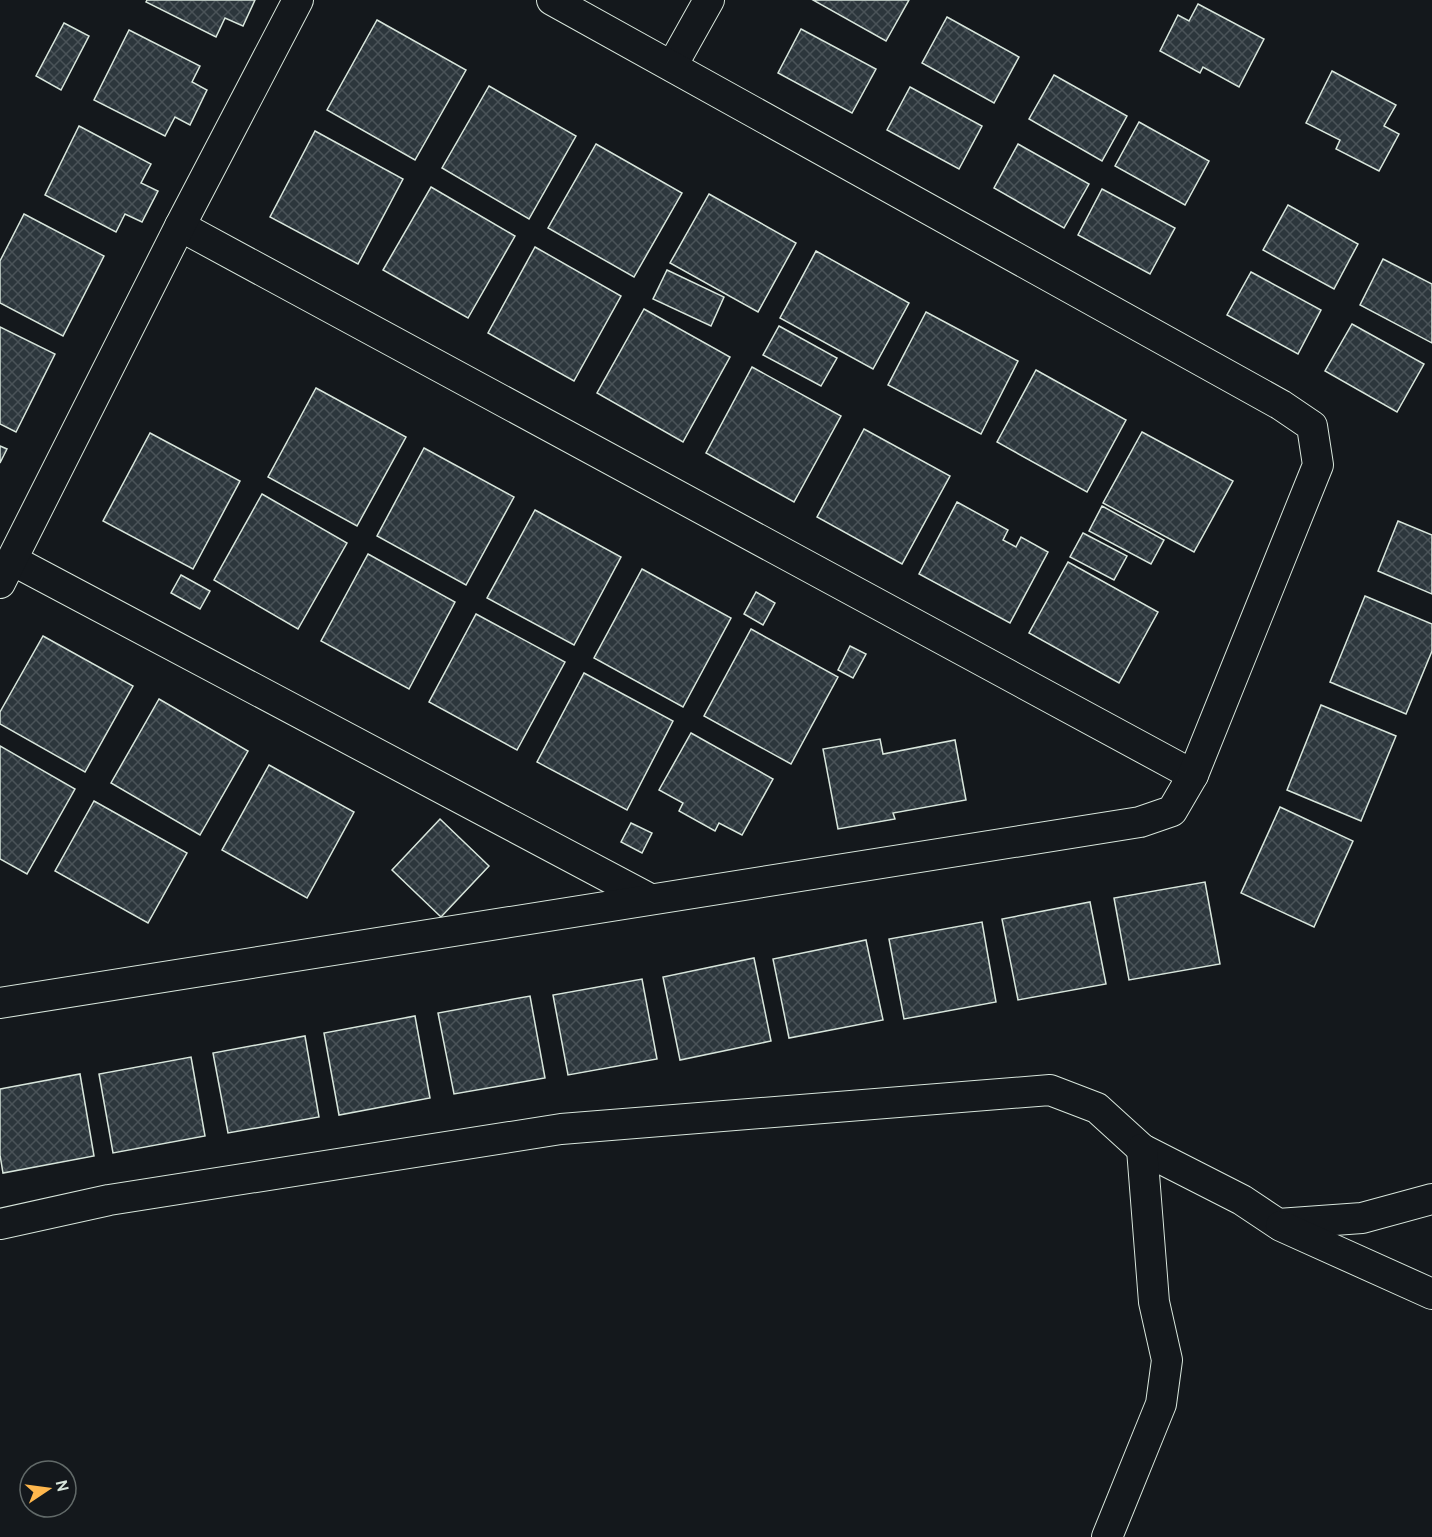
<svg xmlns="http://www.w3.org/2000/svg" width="1432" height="1537" font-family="Cabin,sans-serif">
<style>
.building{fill:url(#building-cross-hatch);stroke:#d8e6dc;stroke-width:1.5}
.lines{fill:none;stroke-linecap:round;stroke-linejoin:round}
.street-casing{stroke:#d8e6dc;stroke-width:32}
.street{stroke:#14181c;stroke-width:30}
</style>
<defs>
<pattern id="building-cross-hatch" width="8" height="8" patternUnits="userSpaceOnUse" patternTransform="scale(1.5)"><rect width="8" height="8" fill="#2c363c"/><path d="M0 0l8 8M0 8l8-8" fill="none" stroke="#4a5358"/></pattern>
</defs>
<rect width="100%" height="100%" fill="#14181c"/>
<!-- building -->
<g class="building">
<polygon points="147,0 255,0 243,26 225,18 216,37 146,2"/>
<polygon points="813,0 909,0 886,41"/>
<polygon points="1198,4 1264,39 1239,87 1203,67 1200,73 1160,51 1178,15 1189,21"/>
<polygon points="947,17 1019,57 994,103 922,63"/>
<polygon points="377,20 466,70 415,160 327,110"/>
<polygon points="64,23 89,36 61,90 36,76"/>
<polygon points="801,29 876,69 852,113 778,73"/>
<polygon points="129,30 200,66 192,82 207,90 190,125 175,117 165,136 94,100"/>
<polygon points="1332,71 1396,105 1384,126 1399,134 1379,171 1336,149 1340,140 1306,123"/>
<polygon points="1054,75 1127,116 1102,161 1029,119"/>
<polygon points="489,86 576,136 529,219 442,168"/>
<polygon points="910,87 982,126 959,169 887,130"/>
<polygon points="1139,122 1209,161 1185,205 1115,166"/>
<polygon points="79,126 151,164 141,183 158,191 142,222 125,214 116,232 45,195"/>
<polygon points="315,131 403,179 358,264 270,217"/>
<polygon points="596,144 682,193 634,277 548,228"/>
<polygon points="1018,144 1089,184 1064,228 994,188"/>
<polygon points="431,187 515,236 468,318 383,270"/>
<polygon points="1102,189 1175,228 1150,274 1078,235"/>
<polygon points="709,194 796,243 758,312 670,263"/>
<polygon points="1288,205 1358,244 1334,289 1263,250"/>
<polygon points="24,214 104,256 63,336 0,303 0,261"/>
<polygon points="535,247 621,296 574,381 488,333"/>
<polygon points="816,251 909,303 873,369 780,318"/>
<polygon points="1383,259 1432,284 1432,343 1360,305"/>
<polygon points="667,270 724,297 711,326 653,299"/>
<polygon points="1251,272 1321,310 1298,354 1227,315"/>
<polygon points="644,309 730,357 683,442 597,393"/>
<polygon points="926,312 1018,361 981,434 888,385"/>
<polygon points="1352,324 1424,364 1397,412 1325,371"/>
<polygon points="779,326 837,358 821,386 763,355"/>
<polygon points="0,327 55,354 16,432 0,424"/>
<polygon points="752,367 841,416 794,502 706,453"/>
<polygon points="1036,370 1126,420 1087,492 997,442"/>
<polygon points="316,388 406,437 357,526 268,477"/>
<polygon points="864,429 950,476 902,564 817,517"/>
<polygon points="1142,432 1233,481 1194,552 1103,503"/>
<polygon points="150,433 240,481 193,569 103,521"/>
<polygon points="0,446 7,449 0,463"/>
<polygon points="424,448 514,497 466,585 377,536"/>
<polygon points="262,494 347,543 298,629 214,580"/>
<polygon points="957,502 1008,530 1003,540 1016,547 1021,537 1048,552 1010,623 919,574"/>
<polygon points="1102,506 1164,540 1151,564 1089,531"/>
<polygon points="535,510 621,557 574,645 487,598"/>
<polygon points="1398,521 1432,535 1432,594 1378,571"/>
<polygon points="1083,533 1127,556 1114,580 1070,557"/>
<polygon points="368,554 455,602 409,689 321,641"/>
<polygon points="1068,562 1158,612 1119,683 1029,633"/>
<polygon points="642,569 731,618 683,707 594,658"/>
<polygon points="181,575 210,591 200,609 171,593"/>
<polygon points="756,592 775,603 763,625 744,614"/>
<polygon points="1365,596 1432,624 1432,651 1406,714 1330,682"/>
<polygon points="476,614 565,662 517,750 429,702"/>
<polygon points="751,629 838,677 791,764 704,716"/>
<polygon points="43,636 133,686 85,772 0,724 0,712"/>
<polygon points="850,646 866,654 853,678 838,670"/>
<polygon points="584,673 673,721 627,810 537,762"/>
<polygon points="159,699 248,751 200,835 111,783"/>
<polygon points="1321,705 1396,736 1361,821 1287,790"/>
<polygon points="691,733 773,779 742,835 719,823 715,831 679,811 683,803 659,790"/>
<polygon points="880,739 883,754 955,740 966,800 893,813 895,819 838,829 823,749"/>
<polygon points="0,746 75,789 27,874 0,859"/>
<polygon points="269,765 354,812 307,898 222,850"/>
<polygon points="94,801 187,853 148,923 55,871"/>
<polygon points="1280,807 1353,841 1314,927 1241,893"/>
<polygon points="440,819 489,866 441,917 392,870"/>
<polygon points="631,823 652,833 642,853 621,842"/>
<polygon points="1205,882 1220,964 1129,980 1114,898"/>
<polygon points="1090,902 1106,984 1018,1000 1002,919"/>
<polygon points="982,922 996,1002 904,1019 889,939"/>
<polygon points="866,940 883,1020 789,1038 773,959"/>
<polygon points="754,958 771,1041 680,1060 663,977"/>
<polygon points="642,979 657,1059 568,1075 553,995"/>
<polygon points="530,996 545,1078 454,1094 438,1013"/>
<polygon points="415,1016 430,1098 339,1115 324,1033"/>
<polygon points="305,1036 319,1117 228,1133 213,1053"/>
<polygon points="191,1057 205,1136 113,1153 99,1074"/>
<polygon points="80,1074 94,1156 3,1173 0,1155 0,1089"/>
</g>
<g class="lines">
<!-- street casing -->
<g class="street-casing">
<g id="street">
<polyline points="672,66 709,0"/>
<polyline points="180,226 1193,775"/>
<polyline points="12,560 650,899"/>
<polyline points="0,583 180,226 298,0"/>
<polyline points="0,1003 1140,822 1172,811 1193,775 1318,465 1312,426 1281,405 552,0"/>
<polyline points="0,1224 109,1200 561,1129 1050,1090 1097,1108 1142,1149 1242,1200 1278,1224 1362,1218 1432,1199"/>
<polyline points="1281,1226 1432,1294"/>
<polyline points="1107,1537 1161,1404 1167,1360 1154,1302 1142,1149"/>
</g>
</g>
<!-- street -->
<use href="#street" class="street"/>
</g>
<!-- north arrow -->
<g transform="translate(48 1489) rotate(77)"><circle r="28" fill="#14181c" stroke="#626a69" stroke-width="1.5"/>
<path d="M0-4.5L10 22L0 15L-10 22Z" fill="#ffb74d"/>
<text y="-9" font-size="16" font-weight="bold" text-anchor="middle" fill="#d8e6dc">N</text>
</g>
</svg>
